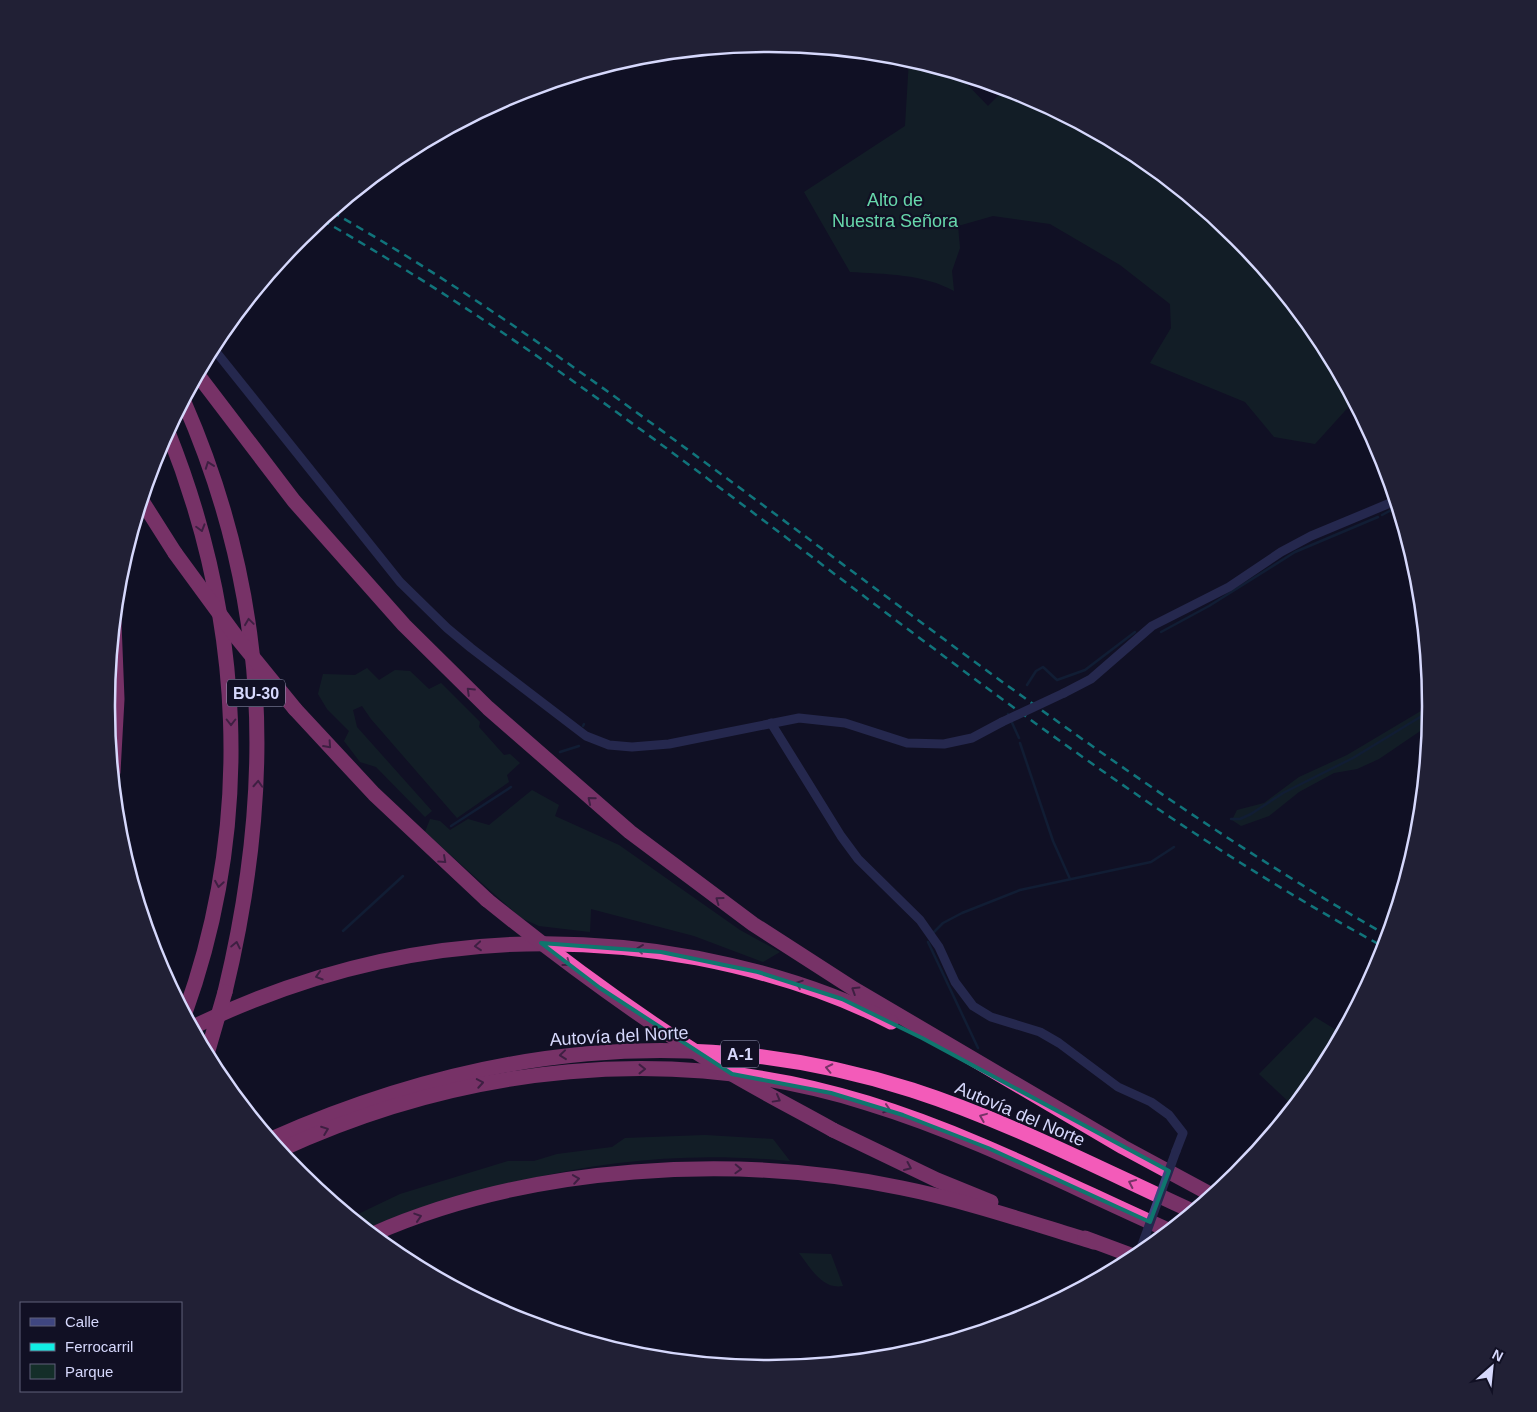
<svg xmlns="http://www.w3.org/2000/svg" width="1537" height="1412" font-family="Helvetica,sans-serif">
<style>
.green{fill:#142e29}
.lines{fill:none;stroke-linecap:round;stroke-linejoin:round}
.stream{stroke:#122d47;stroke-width:2.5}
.minor{stroke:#3f4680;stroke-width:9}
.motorway{stroke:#f35bb9;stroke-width:15}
.rail{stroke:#11ede4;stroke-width:2.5;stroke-dasharray:8 6;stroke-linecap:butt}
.minor-bridge{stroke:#3f4680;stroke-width:9}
.motorway-bridge{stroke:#f35bb9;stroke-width:15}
.oneway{stroke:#773267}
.marked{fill:none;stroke:#0f766e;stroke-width:4;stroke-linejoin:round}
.labels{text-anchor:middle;stroke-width:4.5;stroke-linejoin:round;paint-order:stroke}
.shield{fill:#111024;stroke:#9b9cbb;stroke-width:1}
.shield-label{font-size:16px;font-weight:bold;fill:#d6d8fc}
.park-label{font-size:18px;fill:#67d7ab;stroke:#111024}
.street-label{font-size:18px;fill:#d6d8fc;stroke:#111024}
.rim{fill:none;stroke:#d6d8fc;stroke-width:2.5}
</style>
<rect width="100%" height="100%" fill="#111024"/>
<!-- green -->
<g class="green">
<path d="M909,60l49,15 30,31 17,-17 17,5 115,62 100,82 82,100 34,64 -38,42 -41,-7 -29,-35 -95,-39 21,-35 -1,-24 -50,-39 -70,-41 -57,-8 -35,10 2,22 -8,23 2,20c-30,-17 -69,-17 -104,-19l-46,-80 101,-66z"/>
<polygon points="367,668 379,680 395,670 410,671 429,689 441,683 480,722 479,727 504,755 510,754 520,763 507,775 509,782 457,818 371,719 362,706 353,710 357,727 432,811 425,817 376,767 360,762 344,741 349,731 327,709 318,694 323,674 355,675"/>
<polygon points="1431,705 1429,725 1379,759 1357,769 1334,773 1299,792 1269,816 1241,826 1232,820 1237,810 1264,803 1299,777 1347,755"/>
<polygon points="532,790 559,805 555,816 619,845 740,930 780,952 763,962 694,936 591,909 590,932 539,926 521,918 425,832 430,819 440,821 450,830 468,819 489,825"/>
<polygon points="1315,1017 1341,1033 1319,1074 1293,1106 1259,1074"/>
<path d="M705,1135l68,4 17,22c-98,-9 -176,-2 -271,20 -53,13 -103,25 -152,48l-15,-12 48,-23 108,-33h26l23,-7 55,-7 13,-9z"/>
<path d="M799,1253l32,1 12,32c-21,4 -33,-19 -44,-33z"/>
</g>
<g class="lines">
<!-- stream -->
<g class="stream">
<polyline points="1382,515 1397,507"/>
<polyline points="1161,632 1209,606 1295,552 1378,517"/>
<polyline points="1027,685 1036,671 1043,667 1057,680 1085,670 1135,632"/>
<polyline points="1008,714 1019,738"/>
<polyline points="583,726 584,724"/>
<polyline points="1020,743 1053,841 1070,879"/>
<polyline points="560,752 579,746"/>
<polyline points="1231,819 1240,819 1251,814 1283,793 1353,758 1430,711"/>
<polyline points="451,826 511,787"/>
<polyline points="343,931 403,876"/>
<polyline points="934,932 943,923 962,913 1020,890 1151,862 1174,847"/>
<polyline points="928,942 978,1048"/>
</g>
<!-- minor -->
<g class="minor">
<polyline points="213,348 400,582 447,628 471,648 586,736 609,745 632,747 669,744 799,718 845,723 907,743 944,744 972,738 1002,722"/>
<polyline points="1064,693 1091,679 1152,626 1229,587 1281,552 1311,536 1395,501"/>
<polyline points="771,723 841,836 858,859 920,920 939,947 955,982 973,1006 991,1017 1040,1032 1059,1043 1118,1087 1151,1102 1169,1115 1183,1133 1176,1151"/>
</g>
<!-- motorway -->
<g class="motorway">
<polyline points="198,375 294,501 404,625 488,708 630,832 753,924 854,989 1123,1147 1212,1195"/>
<path d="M184,402c86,197 91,383 41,590"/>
<path d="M168,432c75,188 86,389 17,581"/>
<polyline points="142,501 175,553"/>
<polyline points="295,709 374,794 487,900"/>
<polyline points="113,772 117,699 114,623"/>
<path d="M193,1027c161,-78 328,-102 504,-69 67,13 133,33 194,64"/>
<polyline points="833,1130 937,1180 991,1202"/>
<path d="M271,1139c209,-92 421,-119 641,-49 96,31 188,79 280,121"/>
<path d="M280,1150c184,-85 392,-108 587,-47 105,32 202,83 301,127"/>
<path d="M373,1234c157,-69 362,-81 529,-46 65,13 129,35 192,54"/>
<polyline points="1085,1238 1136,1257"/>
</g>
<!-- rail -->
<g class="rail">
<path d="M332,212c127,72 246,157 363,243 227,166 448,341 693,481"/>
<path d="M322,220c373,213 684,522 1062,727"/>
</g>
<!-- minor-bridge -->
<g class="minor-bridge">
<polyline points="1002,722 1064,693"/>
<polyline points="1138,1256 1176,1151"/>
</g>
<!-- motorway-bridge -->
<g class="motorway-bridge">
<polyline points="175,553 238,639 295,709"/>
<path d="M487,900c72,58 145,112 223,161 40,25 82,46 123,69"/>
<polyline points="207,1054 225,992"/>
</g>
</g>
<!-- one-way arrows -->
<defs><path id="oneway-chevron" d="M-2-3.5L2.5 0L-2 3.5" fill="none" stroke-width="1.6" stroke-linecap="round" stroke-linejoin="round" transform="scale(1.25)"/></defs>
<g class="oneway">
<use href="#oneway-chevron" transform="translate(209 465) rotate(-110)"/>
<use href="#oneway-chevron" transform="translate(201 528) rotate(74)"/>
<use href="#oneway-chevron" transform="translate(249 622) rotate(-98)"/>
<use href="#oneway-chevron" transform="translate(470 691) rotate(-136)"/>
<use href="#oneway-chevron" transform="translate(231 722) rotate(90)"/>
<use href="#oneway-chevron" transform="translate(328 745) rotate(48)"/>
<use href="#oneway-chevron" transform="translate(258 784) rotate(-87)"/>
<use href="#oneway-chevron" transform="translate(591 800) rotate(-140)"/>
<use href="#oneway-chevron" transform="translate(443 860) rotate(42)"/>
<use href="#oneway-chevron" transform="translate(219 884) rotate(99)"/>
<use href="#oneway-chevron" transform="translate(719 900) rotate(-144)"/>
<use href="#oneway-chevron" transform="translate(236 945) rotate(-78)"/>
<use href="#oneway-chevron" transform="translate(478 946) rotate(175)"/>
<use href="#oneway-chevron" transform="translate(640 949) rotate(-173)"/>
<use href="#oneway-chevron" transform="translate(567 963) rotate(36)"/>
<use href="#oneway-chevron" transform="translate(319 976) rotate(163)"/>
<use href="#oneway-chevron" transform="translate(799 984) rotate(-161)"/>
<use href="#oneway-chevron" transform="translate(855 990) rotate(-148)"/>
<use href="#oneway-chevron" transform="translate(563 1055) rotate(174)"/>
<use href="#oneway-chevron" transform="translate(829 1068) rotate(-168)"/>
<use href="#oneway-chevron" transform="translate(642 1069)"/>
<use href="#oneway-chevron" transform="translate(480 1083) rotate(-10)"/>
<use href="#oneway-chevron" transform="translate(777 1099) rotate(29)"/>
<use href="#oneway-chevron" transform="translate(887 1109) rotate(18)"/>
<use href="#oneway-chevron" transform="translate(983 1117) rotate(-158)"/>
<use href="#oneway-chevron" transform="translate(325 1130) rotate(-21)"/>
<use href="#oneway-chevron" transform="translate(908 1167) rotate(24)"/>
<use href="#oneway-chevron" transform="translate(738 1169) rotate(2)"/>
<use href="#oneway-chevron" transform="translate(576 1179) rotate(-9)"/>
<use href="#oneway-chevron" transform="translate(1132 1183) rotate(-155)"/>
<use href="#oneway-chevron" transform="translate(418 1217) rotate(-18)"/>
</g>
<!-- marked area -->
<path d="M0 0H1537V1412H0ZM541,943l120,9 97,20 84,27 80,39 247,133 -19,51 -162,-74 -85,-33 -72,-22 -99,-19 -132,-86z" fill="#111024" fill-opacity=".55" fill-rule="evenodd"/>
<path class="marked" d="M541,943l120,9 97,20 84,27 80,39 247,133 -19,51 -162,-74 -85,-33 -72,-22 -99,-19 -132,-86z"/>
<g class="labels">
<!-- shield labels -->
<g class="shield">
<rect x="227" y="679.5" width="58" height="27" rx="4"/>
<rect x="721" y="1040.5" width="38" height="27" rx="4"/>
</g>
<g class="shield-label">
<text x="256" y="699">BU-30</text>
<text x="740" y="1060">A-1</text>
</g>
<!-- park labels -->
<g class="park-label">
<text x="895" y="206">Alto de<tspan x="895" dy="21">Nuestra Señora</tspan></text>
</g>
<!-- street labels -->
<g class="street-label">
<text transform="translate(619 1036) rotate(-3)" y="6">Autovía del Norte</text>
<text transform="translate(1020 1114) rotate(23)" y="6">Autovía del Norte</text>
</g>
</g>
<!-- crop -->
<path d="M0 0H1537V1412H0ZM768 52H769A653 653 0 0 1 1422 705V707A653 653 0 0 1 769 1360H768A653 653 0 0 1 115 707V705A653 653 0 0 1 768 52Z" fill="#212035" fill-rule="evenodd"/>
<path class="rim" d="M768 52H769A653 653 0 0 1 1422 705V707A653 653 0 0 1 769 1360H768A653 653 0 0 1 115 707V705A653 653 0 0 1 768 52Z"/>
<!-- legend -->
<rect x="20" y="1302" width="162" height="90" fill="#111024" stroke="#60607a"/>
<rect x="30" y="1318" width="25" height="8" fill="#3f4680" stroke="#60607a"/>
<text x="65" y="1327" font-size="15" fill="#d6d8fc">Calle</text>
<rect x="30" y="1343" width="25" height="8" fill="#11ede4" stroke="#60607a"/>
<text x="65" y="1352" font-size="15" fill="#d6d8fc">Ferrocarril</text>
<rect x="30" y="1364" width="25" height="15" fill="#142e29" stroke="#60607a"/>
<text x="65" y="1377" font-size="15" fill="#d6d8fc">Parque</text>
<!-- north arrow -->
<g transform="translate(1492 1367) rotate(27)" stroke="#111024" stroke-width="4" paint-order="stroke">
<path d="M0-4L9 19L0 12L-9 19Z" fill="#d6d8fc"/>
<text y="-8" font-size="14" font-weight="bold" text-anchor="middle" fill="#d6d8fc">N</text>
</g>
</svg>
